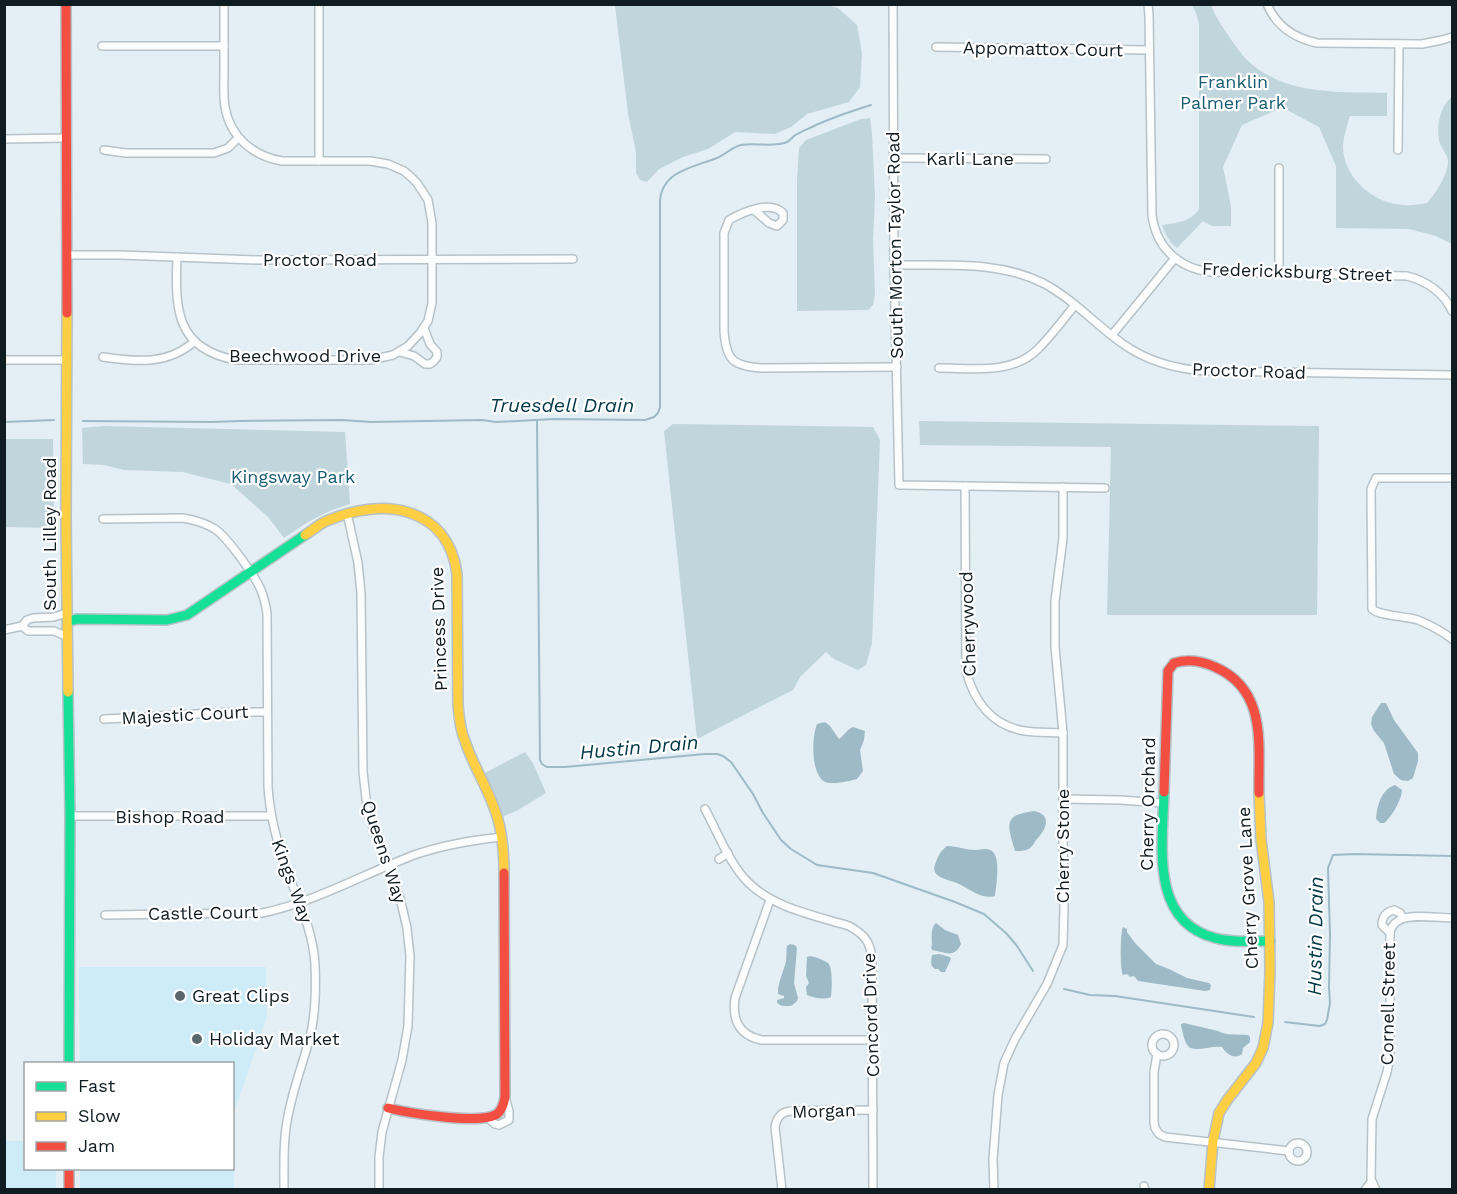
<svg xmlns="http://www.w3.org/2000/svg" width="1457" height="1194" font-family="'Work Sans',sans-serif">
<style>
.built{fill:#cdecf8}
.green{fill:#c1d5dc}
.water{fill:#9ebac6}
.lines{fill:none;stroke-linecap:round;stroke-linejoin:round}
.stream{stroke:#9ebac6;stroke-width:2}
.street-casing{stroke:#b6c2c7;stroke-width:10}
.fast-casing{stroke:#b6c2c7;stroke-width:12}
.slow-casing{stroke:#b6c2c7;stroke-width:12}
.jam-casing{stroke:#b6c2c7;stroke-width:12}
.street{stroke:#fbfdfd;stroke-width:7}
.fast{stroke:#16e098;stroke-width:9}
.slow{stroke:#ffcf43;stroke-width:9}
.jam{stroke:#f24e42;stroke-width:9}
.poi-dot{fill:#59666c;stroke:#fff;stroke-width:2}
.labels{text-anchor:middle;stroke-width:4.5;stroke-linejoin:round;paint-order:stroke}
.street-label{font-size:18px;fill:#0f1c22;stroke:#fff}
.park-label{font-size:18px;fill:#175c72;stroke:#fff}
.poi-label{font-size:18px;fill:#0f1c22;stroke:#fff;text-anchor:start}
.water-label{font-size:20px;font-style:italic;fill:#003848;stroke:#fff}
</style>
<rect width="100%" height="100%" fill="#e3eff4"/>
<!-- built -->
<g class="built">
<polygon points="79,967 266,967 267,1017 233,1115 234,1189 80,1189 80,1169 232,1168 232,1064 80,1063"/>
<polygon points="5,1141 25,1141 26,1168 56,1169 56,1189 5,1189"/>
</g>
<!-- green -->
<g class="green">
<polygon points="827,5 838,8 857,25 862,53 860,87 849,102 807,114 791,127 775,134 735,132 708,149 683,157 659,169 647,182 640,180 636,173 636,152 628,114 615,5"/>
<path d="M1192,5h19c4,12 14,25 21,36 5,6 9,13 14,18 38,37 92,33 141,34v23h-37c-3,10 -7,22 -7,32 1,30 31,56 61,57 7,1 16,-1 23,-2 9,-10 21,-28 21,-42 0,-7 -8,-14 -9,-21 -3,-14 2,-36 13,-43v147l-16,-8 -27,-7 -73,-1v-62l-17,-39 -32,-17 -13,1 -32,14 -19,42 8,39v20h-19l-9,-5 -26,27c-8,-6 -12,-14 -15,-23 14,-2 29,-3 37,-16v-185l-3,-11z"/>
<polygon points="870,118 872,133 875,197 873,239 875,294 873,305 868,310 797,311 797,179 799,148 806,140 861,119"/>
<polygon points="919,421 1319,426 1317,615 1107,615 1111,447 920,445"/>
<polygon points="673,424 873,427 880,440 872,643 866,665 858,670 834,659 826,652 800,677 793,690 697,739 664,431"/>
<path d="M103,426l242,6 5,72c-27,8 -43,18 -66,34l-16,-21 -37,-33 -48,-12 -59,-2 -20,-5 -21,-1 -1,-36z"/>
<polygon points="5,439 53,439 54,528 5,527"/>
<polygon points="525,752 533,763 546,793 518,810 502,817 496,799 483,774"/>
</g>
<!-- water -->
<g class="water">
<polygon points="1381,703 1386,703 1394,720 1418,753 1418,761 1413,778 1408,781 1401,780 1394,774 1384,743 1374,731 1371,724 1372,717"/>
<path d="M825,722l5,4 9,13c6,-4 7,-9 14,-12l12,4 -1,9 -4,10 3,21 -6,8c-6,2 -26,6 -32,3 -15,-9 -13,-45 -8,-58z"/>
<path d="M1395,785l7,5c0,9 -11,28 -18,33h-4l-4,-4c1,-14 5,-29 19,-34z"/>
<path d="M1034,811c19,4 12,19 2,29 -2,3 -3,6 -6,8 -4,3 -10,3 -15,3 -8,-27 -12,-36 19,-40z"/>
<path d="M947,846c10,0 19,4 29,4 4,0 10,-2 14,0 12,4 6,36 5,46 -12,4 -26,-7 -36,-12 -10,-5 -31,-6 -23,-22 2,-7 6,-12 11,-16z"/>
<path d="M936,923l9,7 13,5 3,9c-7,15 -16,8 -29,6l-1,-3 1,-1c0,-7 -2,-18 4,-23z"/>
<path d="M1123,927l4,2v3l8,11 21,21 13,5 18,9 22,5 2,2 -1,5 -5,1 -67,-10 -4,-5 -4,1 -3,-3 -4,1c-3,-6 -3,-42 0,-48z"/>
<path d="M790,944l5,1 2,3 -3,35 4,15 -1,3 -6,5c-5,0 -11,1 -14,-4v-2l7,-2v-2l-6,-2c-1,-10 6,-23 8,-33 1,-5 0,-10 1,-15z"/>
<path d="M939,954l11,3 1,2 -6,13h-4l-3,-3h-3c-5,-3 -4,-8 -3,-14z"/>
<path d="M810,956c5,1 14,4 18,7 5,4 4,28 3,34 -7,3 -17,1 -24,-2l-1,-8 3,-4 -3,-7 1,-19z"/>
<path d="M1184,1023l34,8c8,5 20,3 30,4l2,2v5l-7,6 -1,6c-7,6 -16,0 -20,-7 -9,-2 -29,6 -34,-1 -4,-5 -5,-14 -7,-20v-2z"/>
</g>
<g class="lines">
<!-- stream -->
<g class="stream">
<polyline points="537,420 540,760 542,764 547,767 565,767 705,754 717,754 723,756 731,762 753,794 763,813 781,840 791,849 817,865 873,873 955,902 984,914 1007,934 1017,946 1033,971"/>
<path d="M83,421l128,1 30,-1 101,-1 29,2 111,-2 14,2 58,-3 91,1 9,-3 4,-4 2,-6v-205c1,-31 34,-35 57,-44 9,-4 15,-11 24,-13 14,-3 32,3 46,-3 2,-1 5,-4 7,-6 6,-4 14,-7 20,-10 19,-9 38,-15 57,-21"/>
<polyline points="4,422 54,420"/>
<polyline points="1064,989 1090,995 1115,996 1254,1017"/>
<polyline points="1285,1022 1320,1026 1325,1024 1327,1020 1330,1003 1329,988 1330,934 1328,868 1333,855 1354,854 1452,856"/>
</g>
<!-- street casing -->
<g class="street-casing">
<g id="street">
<polyline points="319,4 319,161"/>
<polyline points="893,4 894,265 899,485 1105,488"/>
<path d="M1148,4l1,12 3,199c4,32 26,53 58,57l197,4c20,5 37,17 45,35"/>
<path d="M1267,4c9,22 27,34 50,39l105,1 20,-4 10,-3"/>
<polyline points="102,46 224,46"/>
<polyline points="936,47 1149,50"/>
<polyline points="4,139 66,138"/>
<polyline points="104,150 126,153 214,153 228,148 238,138"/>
<polyline points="1398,150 1399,44"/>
<polyline points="895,158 1046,159"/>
<path d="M754,210l15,13 8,3 6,-6v-7c-13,-13 -40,-1 -54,7l-5,13v98c2,28 8,35 37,37l136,-1"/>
<polyline points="67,255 120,255 258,260 573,259"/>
<path d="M177,257c-2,51 -2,92 59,103h134l23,-5 15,-9 12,-13 8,-12 4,-18v-80l-4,-23 -11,-17 -6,-6 -7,-6 -16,-7 -18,-3h-88c-29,-5 -52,-24 -57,-54 -2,-12 -1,-25 -1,-37 0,-22 0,-44 0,-66"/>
<path d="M894,265c50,1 103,-5 149,18 30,16 53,42 80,61 24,17 53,25 82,27l247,4"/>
<polyline points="1279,273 1279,168"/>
<polyline points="1112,335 1175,258"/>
<polyline points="400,352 414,356 425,364 430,364 434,361 437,357 437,352 430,344 424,328"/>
<path d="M103,357c34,5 65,8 92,-16"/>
<polyline points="4,360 67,360"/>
<path d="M939,368c34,0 73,7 99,-19 13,-13 25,-29 37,-44"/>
<path d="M1452,478h-76l-5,11 1,120c8,7 33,7 46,11 12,5 24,11 34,19"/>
<path d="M965,486l1,185c8,30 26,55 59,60 13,2 26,1 38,2"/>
<polyline points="347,513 358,563 361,593 363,772 367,807 370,820 400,898 407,928 410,956 408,1026 402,1060 382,1132 379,1157 379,1190"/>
<path d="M103,519l80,-1c12,2 22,5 32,11 13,9 40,47 46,61 3,8 5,15 6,24l1,173c2,31 10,60 21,89 11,29 24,56 26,88 1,24 1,49 -5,73 -7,26 -17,52 -22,79 -5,24 -4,49 -4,74"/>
<polyline points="67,613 54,617 33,618 27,620 22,626 28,631 54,631 68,637"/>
<polyline points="4,630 22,626"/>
<path d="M104,719c54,-2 108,-8 163,-7"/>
<polyline points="1063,799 1120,800 1163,803"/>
<path d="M705,809c12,22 22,49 39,69 25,29 69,37 105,48 17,9 23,18 23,38l1,226"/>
<polyline points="70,816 271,816"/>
<polyline points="719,859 728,853"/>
<path d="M770,900l-35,98c-3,22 4,37 26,42h112"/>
<path d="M105,915l157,-2c54,-11 103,-40 155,-59 27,-9 56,-14 85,-17"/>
<path d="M1390,933l-8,-8c0,-9 4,-13 12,-15l6,3 3,5"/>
<circle cx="1163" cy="1045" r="11"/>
<polyline points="1157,1054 1154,1072 1154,1122 1155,1128 1159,1134 1165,1137 1289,1151"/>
<polyline points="487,1117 495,1124 499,1125 509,1120 509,1111 505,1097"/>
<circle cx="1298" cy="1152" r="9"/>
<polyline points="1144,1186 1145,1190"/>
<path d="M782,1190l-7,-63c2,-10 6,-15 16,-16l82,-1"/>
<polyline points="994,1190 993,1159 998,1095 1004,1063 1015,1039 1047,984 1063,945 1064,906 1063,839 1063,733 1055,647 1055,601 1063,538 1063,487"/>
<polyline points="1365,1190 1371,1182"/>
<path d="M1376,1190l-5,-11 1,-60 15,-47 3,-16v-123c1,-5 3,-9 8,-12 10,-8 41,-3 54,-3"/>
</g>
</g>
<!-- fast casing -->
<g class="fast-casing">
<g id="fast">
<polyline points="68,621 78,619 167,620 187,615 305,535"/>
<polyline points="68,692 70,816 69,1064"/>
<path d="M1164,792c-1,51 -15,129 51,146 18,5 37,3 55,3"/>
</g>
</g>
<!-- slow casing -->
<g class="slow-casing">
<g id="slow">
<polyline points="67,313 66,518 68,692"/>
<path d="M305,535c8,-5 15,-12 24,-15 54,-23 119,-14 128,54l1,131c1,12 2,25 7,36 7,22 20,42 28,64 9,21 11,46 11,68"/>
<polyline points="1209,1190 1213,1141 1219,1113 1228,1099 1256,1063 1263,1048 1268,1023 1270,971 1269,902 1261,839 1259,793"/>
</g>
</g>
<!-- jam casing -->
<g class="jam-casing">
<g id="jam">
<polyline points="66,4 67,313"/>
<path d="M1164,792l4,-121 6,-8c13,-4 28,-2 41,4 53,23 43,79 44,126"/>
<path d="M388,1108c20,5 93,17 109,6 5,-4 7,-11 8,-17l-1,-224"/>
<polyline points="69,1168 69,1190"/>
</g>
</g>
<!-- street -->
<use href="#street" class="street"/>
<!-- fast -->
<use href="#fast" class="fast"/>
<!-- slow -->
<use href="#slow" class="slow"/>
<!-- jam -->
<use href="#jam" class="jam"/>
</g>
<!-- markers -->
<g class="poi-dot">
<circle cx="180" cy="996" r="6"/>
<circle cx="197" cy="1039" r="6"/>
</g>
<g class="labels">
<!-- street labels -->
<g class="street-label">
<text transform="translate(1043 49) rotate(1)" y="6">Appomattox Court</text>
<text x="970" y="165">Karli Lane</text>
<text transform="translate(895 245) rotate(-91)" y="6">South Morton Taylor Road</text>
<text x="320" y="266">Proctor Road</text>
<text transform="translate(1297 272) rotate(2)" y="6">Fredericksburg Street</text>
<text x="305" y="362">Beechwood Drive</text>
<text transform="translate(1249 371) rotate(2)" y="6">Proctor Road</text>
<text transform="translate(50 534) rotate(-90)" y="6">South Lilley Road</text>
<text transform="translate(968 624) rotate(-92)" y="6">Cherrywood</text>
<text transform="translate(439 629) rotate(-92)" y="6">Princess Drive</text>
<text transform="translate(185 715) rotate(-3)" y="6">Majestic Court</text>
<text transform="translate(1148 804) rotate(-89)" y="6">Cherry Orchard</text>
<text x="170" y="823">Bishop Road</text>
<text transform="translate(1063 846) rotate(-90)" y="6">Cherry Stone</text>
<text transform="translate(384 852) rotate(72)" y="6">Queens Way</text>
<text transform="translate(292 881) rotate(70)" y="6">Kings Way</text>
<text transform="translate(1248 888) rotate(-93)" y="6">Cherry Grove Lane</text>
<text transform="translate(203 913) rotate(-1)" y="6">Castle Court</text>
<text transform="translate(1388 1004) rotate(-89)" y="6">Cornell Street</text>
<text transform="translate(871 1015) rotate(-92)" y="6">Concord Drive</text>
<text transform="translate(824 1111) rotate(-2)" y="6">Morgan</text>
</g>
<!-- park labels -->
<g class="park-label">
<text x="1233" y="88">Franklin<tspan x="1233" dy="21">Palmer Park</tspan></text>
<text x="293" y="483">Kingsway Park</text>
</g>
<!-- poi labels -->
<g class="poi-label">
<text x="192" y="1002">Great Clips</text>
<text x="209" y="1045">Holiday Market</text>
</g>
<!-- water labels -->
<g class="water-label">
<text x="562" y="412">Truesdell Drain</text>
<text transform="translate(639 747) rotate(-5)" y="7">Hustin Drain</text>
<text transform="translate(1315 936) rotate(-89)" y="7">Hustin Drain</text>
</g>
</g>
<!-- border -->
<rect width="1457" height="1194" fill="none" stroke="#0f1c22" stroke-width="12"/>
<!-- legend -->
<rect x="24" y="1062" width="210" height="108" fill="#ffffff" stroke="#9fa4a7" stroke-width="1.5"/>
<rect x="36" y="1082" width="30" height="9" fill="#16e098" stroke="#9fa4a7" stroke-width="1.5"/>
<text x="78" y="1092" font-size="18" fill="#0f1c22">Fast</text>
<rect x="36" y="1112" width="30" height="9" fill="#ffcf43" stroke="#9fa4a7" stroke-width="1.5"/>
<text x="78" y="1122" font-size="18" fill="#0f1c22">Slow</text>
<rect x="36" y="1142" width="30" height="9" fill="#f24e42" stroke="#9fa4a7" stroke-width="1.5"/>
<text x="78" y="1152" font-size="18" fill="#0f1c22">Jam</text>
</svg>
